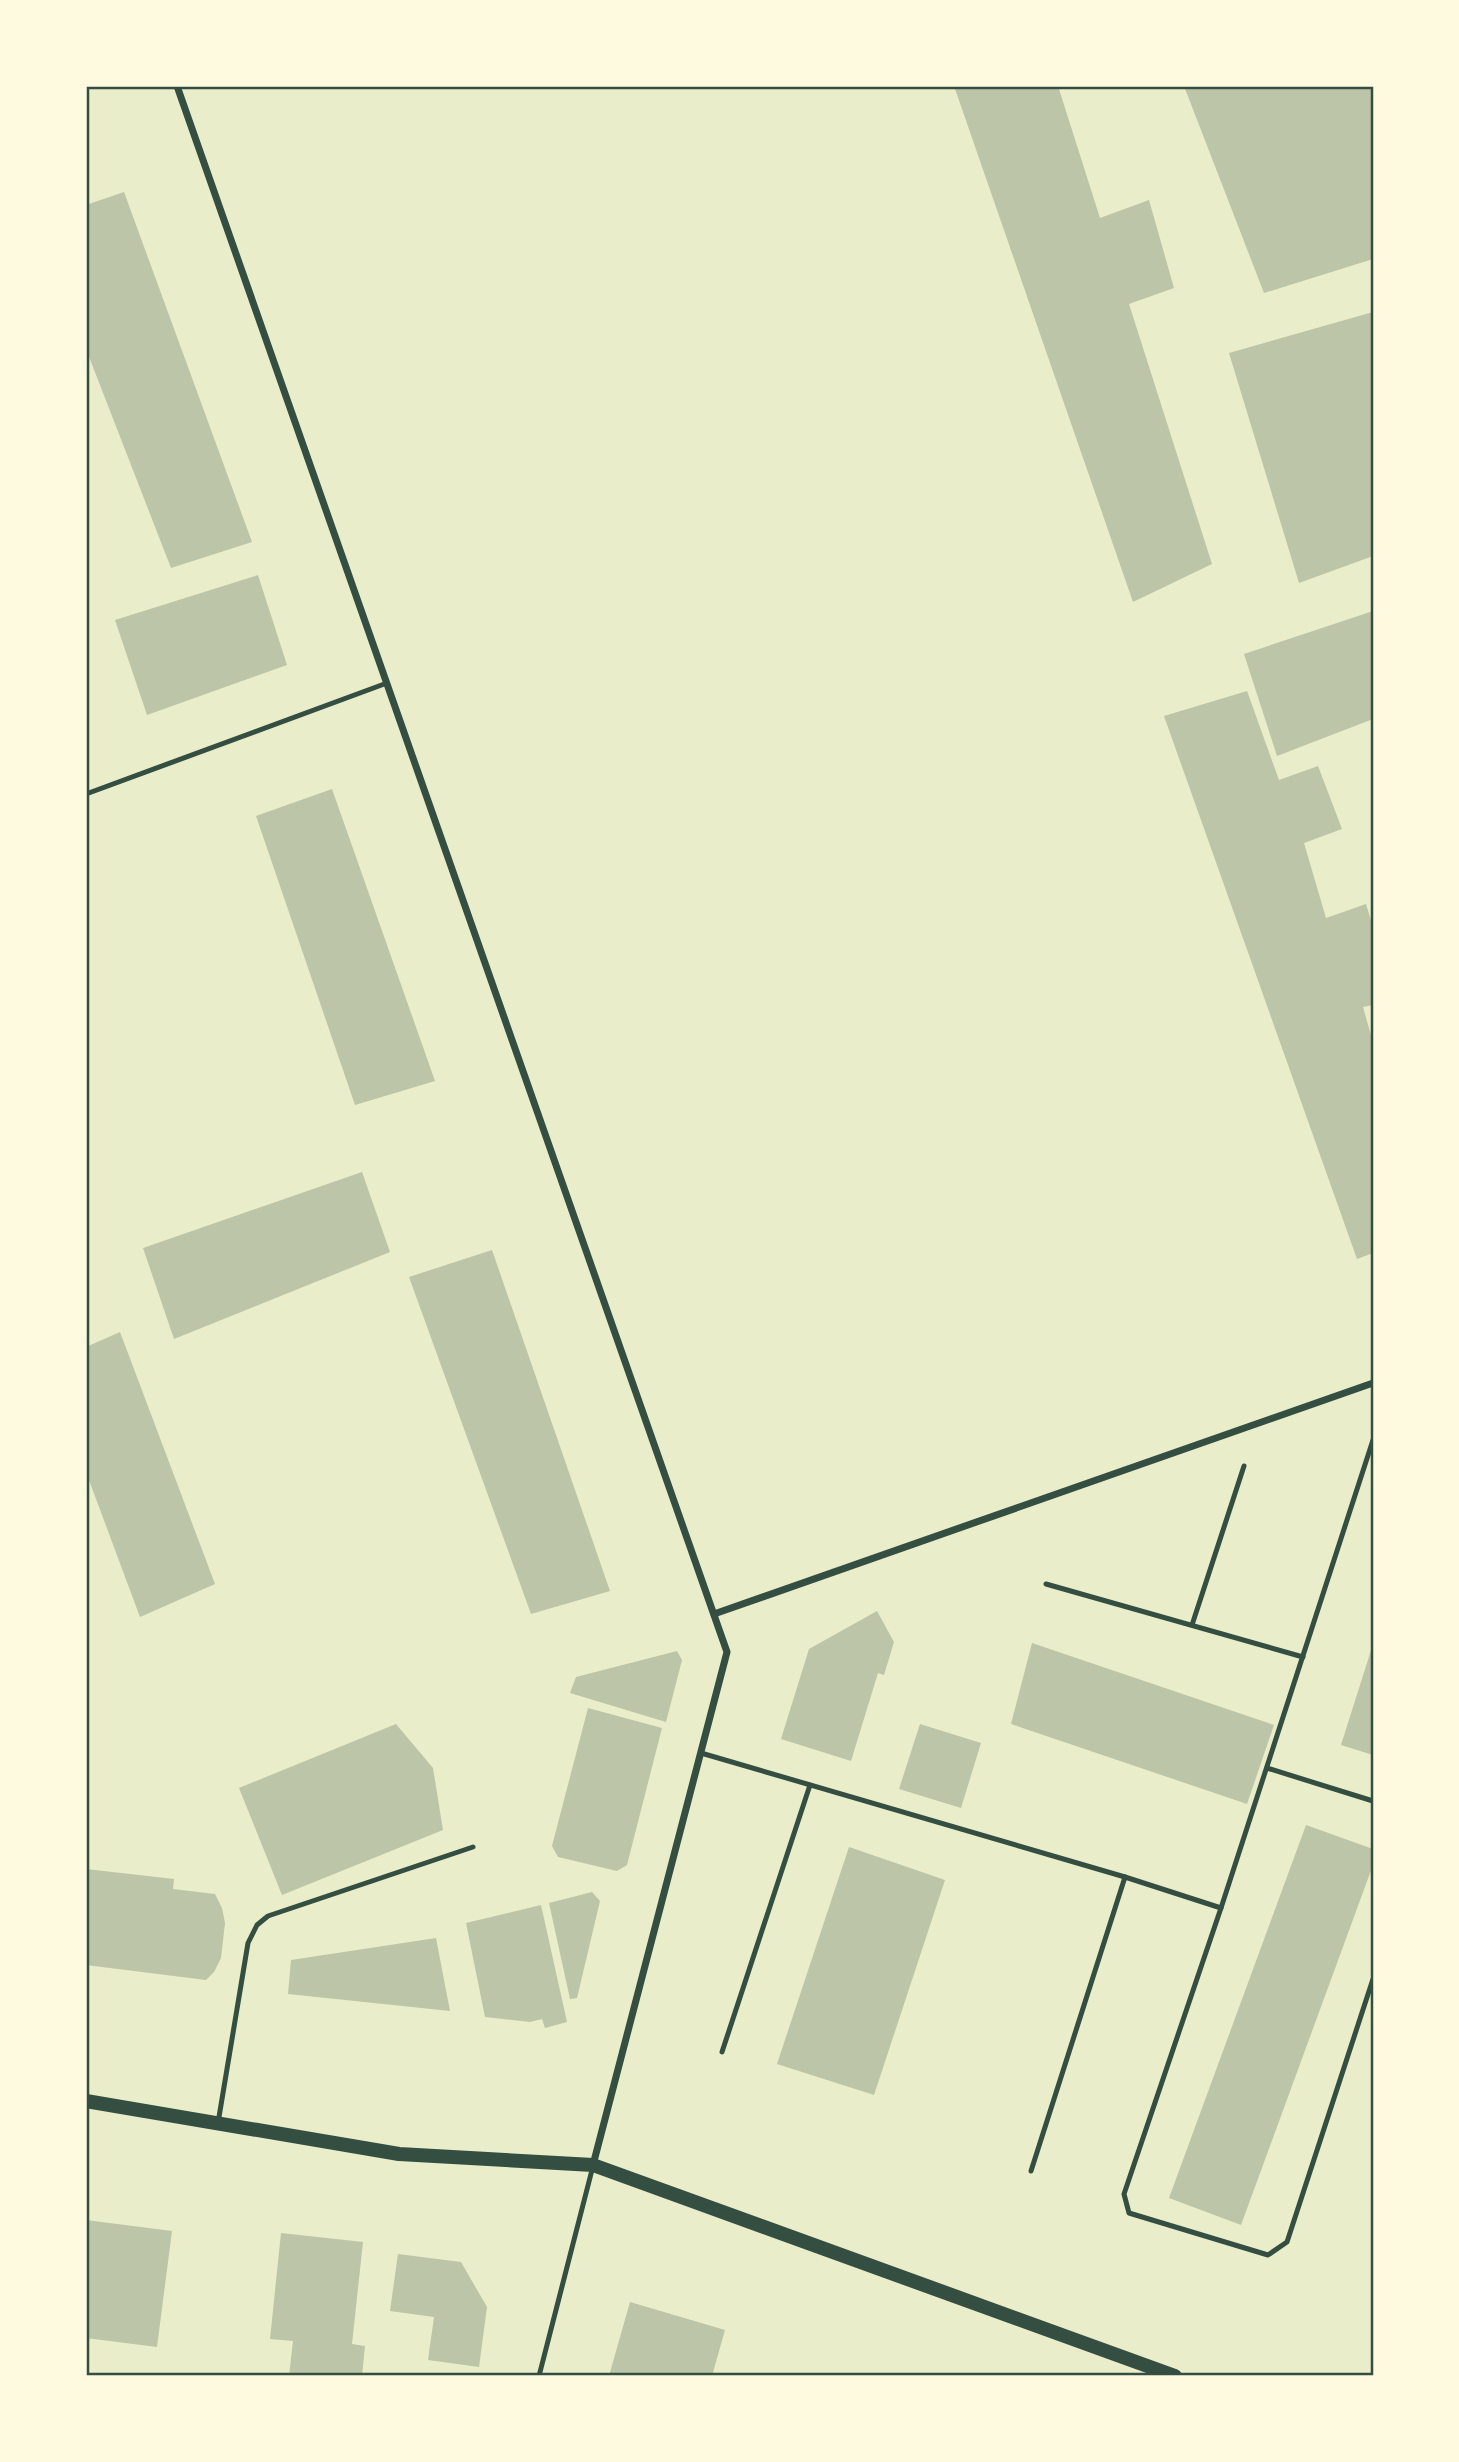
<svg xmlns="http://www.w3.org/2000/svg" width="1459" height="2462" font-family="Cabin,sans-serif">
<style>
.building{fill:#bcc5a7}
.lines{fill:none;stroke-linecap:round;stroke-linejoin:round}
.service{stroke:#344e41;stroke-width:5}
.minor{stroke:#344e41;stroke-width:7}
.secondary{stroke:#344e41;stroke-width:14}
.neatline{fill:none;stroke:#344e41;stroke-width:2.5}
</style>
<rect width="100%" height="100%" fill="#e9edc9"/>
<!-- building -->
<g class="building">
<polygon points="954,86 1058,86 1100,218 1149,200 1174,288 1129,304 1212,564 1133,602"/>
<polygon points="1184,86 1373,86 1373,259 1264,293"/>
<polygon points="124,192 252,542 171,568 86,349 86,205"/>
<polygon points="1373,312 1373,556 1299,583 1229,353"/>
<polygon points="258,575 287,665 147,715 115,620"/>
<polygon points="1373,611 1373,719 1277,756 1244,654"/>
<polygon points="1247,691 1279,780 1318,766 1342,829 1304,843 1326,918 1366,904 1373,927 1373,1005 1363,1007 1373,1042 1373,1253 1357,1259 1164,716"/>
<polygon points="332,789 435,1081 355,1105 256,816"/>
<polygon points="362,1172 390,1252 174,1339 143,1248"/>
<polygon points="492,1250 610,1591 531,1614 409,1277"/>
<polygon points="120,1332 215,1584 140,1617 86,1472 86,1347"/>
<polygon points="877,1611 894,1642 884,1675 878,1673 851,1761 781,1739 809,1649"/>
<polygon points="1032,1643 1274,1725 1247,1804 1011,1724"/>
<polygon points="1373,1644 1373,1755 1341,1745"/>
<polygon points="677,1651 682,1660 666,1722 570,1693 576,1677"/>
<polygon points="588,1708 662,1728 627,1865 617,1871 558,1857 552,1846"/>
<polygon points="396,1724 433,1768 443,1830 282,1895 239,1788"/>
<polygon points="920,1724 981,1743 961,1808 899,1789"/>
<polygon points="1306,1825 1373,1849 1373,1865 1241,2225 1169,2198"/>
<polygon points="849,1847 945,1880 874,2095 777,2064"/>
<polygon points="86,1869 174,1879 173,1889 215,1894 222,1908 225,1923 221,1958 214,1972 206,1980 86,1965"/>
<polygon points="592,1892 600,1901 577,1998 570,1999 549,1903"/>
<polygon points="541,1905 567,2022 545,2028 542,2019 530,2022 485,2017 466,1923"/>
<polygon points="436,1938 450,2011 288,1994 291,1960"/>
<polygon points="86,2220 172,2231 157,2347 86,2338"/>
<polygon points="281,2233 363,2242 352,2344 365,2346 362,2376 289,2376 293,2341 270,2339"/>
<polygon points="398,2254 461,2262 487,2307 479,2367 428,2360 434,2317 390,2311"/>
<polygon points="630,2302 725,2330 712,2376 609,2376"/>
</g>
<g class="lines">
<!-- service -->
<g class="service">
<polyline points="86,794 387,683"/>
<polyline points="1373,1440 1221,1908 1124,2194 1129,2213 1268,2255 1287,2242 1373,1979"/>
<polyline points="1046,1584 1303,1657"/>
<polyline points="1192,1625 1244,1466"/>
<polyline points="701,1753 1125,1877 1221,1908"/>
<polyline points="1267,1768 1373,1801"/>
<polyline points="722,2052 810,1785"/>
<polyline points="218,2123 248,1943 257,1925 268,1916 473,1847"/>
<polyline points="1031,2171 1125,1877"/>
<polyline points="539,2376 593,2166"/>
</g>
<!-- minor -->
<g class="minor">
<polyline points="177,86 727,1652 593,2165"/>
<polyline points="714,1614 1373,1383"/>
</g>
<!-- secondary -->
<polyline class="secondary" points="86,2101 399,2154 593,2165 1175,2376"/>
</g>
<!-- border -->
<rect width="1459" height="2462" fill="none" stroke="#fefae0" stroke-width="175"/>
<rect x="88" y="88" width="1284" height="2286" class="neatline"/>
</svg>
